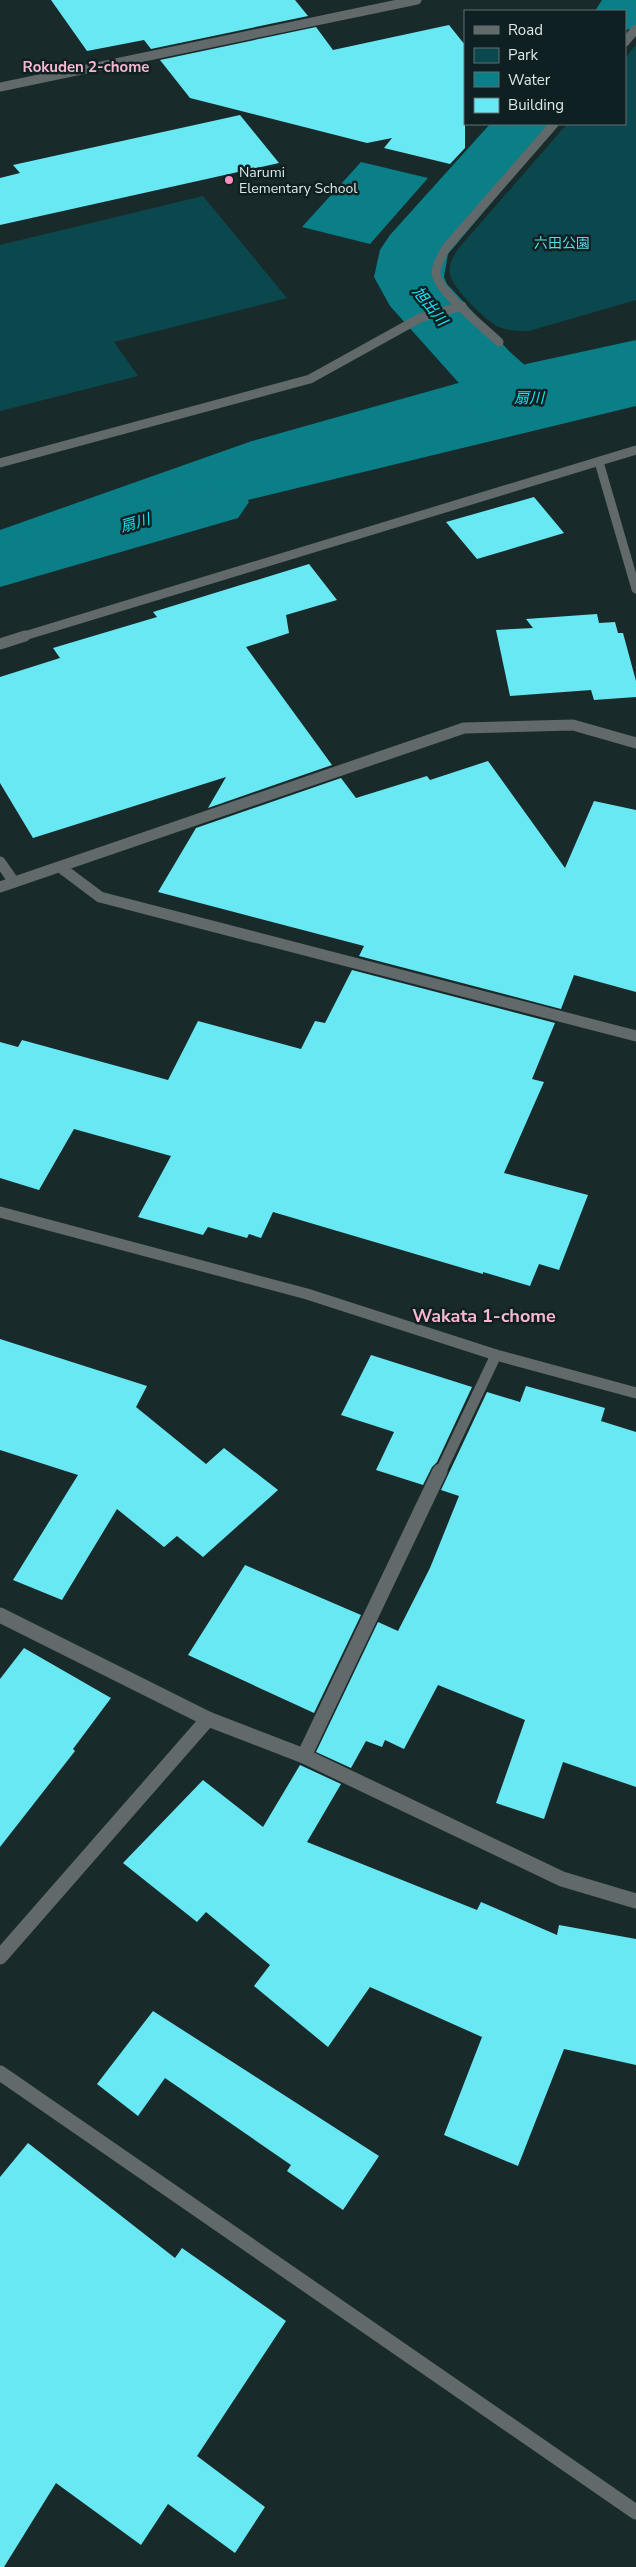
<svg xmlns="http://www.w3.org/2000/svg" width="636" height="2567" font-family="'Nunito Sans','Noto Sans JP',sans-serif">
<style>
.green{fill:#0a484d}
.water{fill:#0a7f87}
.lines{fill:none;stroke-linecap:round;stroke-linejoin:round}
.river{fill:#0a7f87;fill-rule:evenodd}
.building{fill:#68e8f3}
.minor-far2{stroke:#61696a;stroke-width:9}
.minor-far1{stroke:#61696a;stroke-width:11}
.minor{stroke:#61696a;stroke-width:15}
.tertiary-far1{stroke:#61696a;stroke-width:9}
.tertiary{stroke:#61696a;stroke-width:11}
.poi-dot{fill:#fd8ec0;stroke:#0f2022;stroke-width:2}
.labels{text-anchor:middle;stroke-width:5;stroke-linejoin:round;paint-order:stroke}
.far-poi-label{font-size:14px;fill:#dee8e9;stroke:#0f2022;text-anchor:start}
.far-park-label{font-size:14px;fill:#56dae5;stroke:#0f2022}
.far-neighbourhood-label{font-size:15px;font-weight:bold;fill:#f7b7d1;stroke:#0f2022}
.far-water-label{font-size:15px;font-style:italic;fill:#14e9f7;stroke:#0f2022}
.neighbourhood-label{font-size:18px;font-weight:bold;fill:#f7b7d1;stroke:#0f2022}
</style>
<rect width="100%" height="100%" fill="#192a2b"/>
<!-- green -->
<g class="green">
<path d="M636,45v255l-107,31c-10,0 -20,0 -30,-4 -12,-5 -48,-40 -49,-53 -2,-9 3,-17 8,-25l109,-125h58v-66z"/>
<polygon points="203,196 287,298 114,342 138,376 0,411 0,245"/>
</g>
<!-- water -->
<g class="water">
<polygon points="361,162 428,178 370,244 302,227"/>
<polygon points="636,340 636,406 0,560 0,530 252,441 526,364"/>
</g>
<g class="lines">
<!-- river -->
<g class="river">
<polygon points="602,0 636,0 636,28 625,30 625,11 595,11"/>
<polygon points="490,124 558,124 448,254 444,277 447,284 510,352 554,391 565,407 554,423 528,429 502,423 458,382 390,306 374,277 380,250 390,235"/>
<polygon points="211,479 238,486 249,502 238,518 0,587 0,538"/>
</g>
</g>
<!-- building -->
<g class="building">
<polygon points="51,0 295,0 308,16 151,49 144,40 87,51"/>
<polygon points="449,25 465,45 465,148 450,164 384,148 392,138 367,143 190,98 160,60 316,27 333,50"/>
<polygon points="240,115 279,163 0,225 0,178 20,173 13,165"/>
<polygon points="534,497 564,533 477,559 446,522"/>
<polygon points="309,564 337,600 286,615 289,633 246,647 332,765 208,808 226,777 33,838 0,783 0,677 60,658 53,648 157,617 153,612"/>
<polygon points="597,614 599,623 615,622 618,633 623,633 636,681 636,697 594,700 591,690 510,696 496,630 533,628 526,619"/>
<polygon points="488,761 565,868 594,801 636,810 636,992 574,975 561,1009 359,956 364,946 158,892 196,828 341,778 356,798 427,776 430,780"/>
<polygon points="352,970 555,1023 532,1079 544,1082 504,1173 588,1195 559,1270 539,1264 530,1286 483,1272 483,1274 273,1212 261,1238 249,1234 247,1238 208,1227 203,1235 138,1217 171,1156 74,1129 39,1190 0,1178 0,1042 18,1047 22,1040 168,1080 198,1021 301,1049 315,1021 325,1023"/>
<polygon points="0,1339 147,1386 136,1407 206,1464 224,1448 278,1490 203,1557 177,1536 164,1547 117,1509 62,1600 13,1580 78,1475 0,1450"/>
<polygon points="371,1355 472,1387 437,1462 432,1467 423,1485 376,1470 394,1432 341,1415"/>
<polygon points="526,1386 605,1408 601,1421 636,1432 636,1787 563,1762 544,1819 496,1803 525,1720 438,1685 404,1749 385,1740 382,1747 366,1741 351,1768 316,1752 378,1622 398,1631 430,1568 459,1496 441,1490 487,1392 520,1402"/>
<polygon points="245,1565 361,1615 314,1713 188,1655"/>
<polygon points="24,1648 111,1698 73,1749 75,1751 0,1847 0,1679"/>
<polygon points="300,1765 341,1784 307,1842 477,1910 481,1902 557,1935 559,1925 636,1939 636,2065 564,2049 518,2166 444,2135 482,2037 370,1987 328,2047 254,1986 270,1965 206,1912 197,1922 123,1863 203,1780 263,1827"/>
<polygon points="153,2011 379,2156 343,2210 287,2171 291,2165 165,2078 138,2116 97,2084"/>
<polygon points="28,2143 175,2258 182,2248 286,2321 197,2456 265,2507 235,2553 168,2504 141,2545 56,2483 4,2567 0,2567 0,2177"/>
</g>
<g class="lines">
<!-- minor-far2 -->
<g class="minor-far2">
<polyline points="625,42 636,29"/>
<path d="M499,342c-14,-14 -61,-50 -63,-69 0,-9 6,-17 10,-25l108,-124"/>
<polyline points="599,462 636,589"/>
<polyline points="0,463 310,379 420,318 462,306"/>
<polyline points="21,637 636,450"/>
</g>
<!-- minor-far1 -->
<g class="minor-far1">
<polyline points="0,644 25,636"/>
<polyline points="0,862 14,882"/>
<polyline points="60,867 100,897 636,1036"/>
<polyline points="0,1212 307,1294 496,1355 636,1393"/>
<polyline points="440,1473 496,1355"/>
</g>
<!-- minor -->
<g class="minor">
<polyline points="0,1615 208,1719 304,1756 562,1879 636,1901"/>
<polyline points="304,1756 440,1471"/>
<polyline points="0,1957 208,1719"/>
<polyline points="0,2073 636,2512"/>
</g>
<!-- tertiary-far1 -->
<polyline class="tertiary-far1" points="0,87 417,0"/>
<!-- tertiary -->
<polyline class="tertiary" points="0,887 464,728 573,725 636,743"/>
</g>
<!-- markers -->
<circle class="poi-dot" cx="229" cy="180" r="5"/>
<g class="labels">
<!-- far-poi labels -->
<g class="far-poi-label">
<text x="239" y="177">Narumi<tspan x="239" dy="16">Elementary School</tspan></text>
</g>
<!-- far-park labels -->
<g class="far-park-label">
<text x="562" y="248">六田公園</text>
</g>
<!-- far-neighbourhood labels -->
<g class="far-neighbourhood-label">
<text x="86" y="72">Rokuden 2-chome</text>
</g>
<!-- far-water labels -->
<g class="far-water-label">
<text transform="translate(430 306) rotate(51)" y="5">旭出川</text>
<text x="529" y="403">扇川</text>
<text transform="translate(135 523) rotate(-16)" y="5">扇川</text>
</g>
<!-- neighbourhood labels -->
<g class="neighbourhood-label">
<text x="484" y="1322">Wakata 1-chome</text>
</g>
</g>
<!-- legend -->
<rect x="464" y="10" width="162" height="115" fill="#0f2022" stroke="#627072"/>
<rect x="474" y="26" width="25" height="8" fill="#61696a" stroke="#627072"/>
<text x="508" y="35" font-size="15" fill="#dee8e9">Road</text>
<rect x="474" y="48" width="25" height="15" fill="#0a484d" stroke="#627072"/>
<text x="508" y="60" font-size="15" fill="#dee8e9">Park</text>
<rect x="474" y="72" width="25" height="15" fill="#0a7f87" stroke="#627072"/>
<text x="508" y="85" font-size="15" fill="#dee8e9">Water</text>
<rect x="474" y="98" width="25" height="15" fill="#68e8f3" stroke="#627072"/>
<text x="508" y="110" font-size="15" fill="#dee8e9">Building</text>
</svg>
